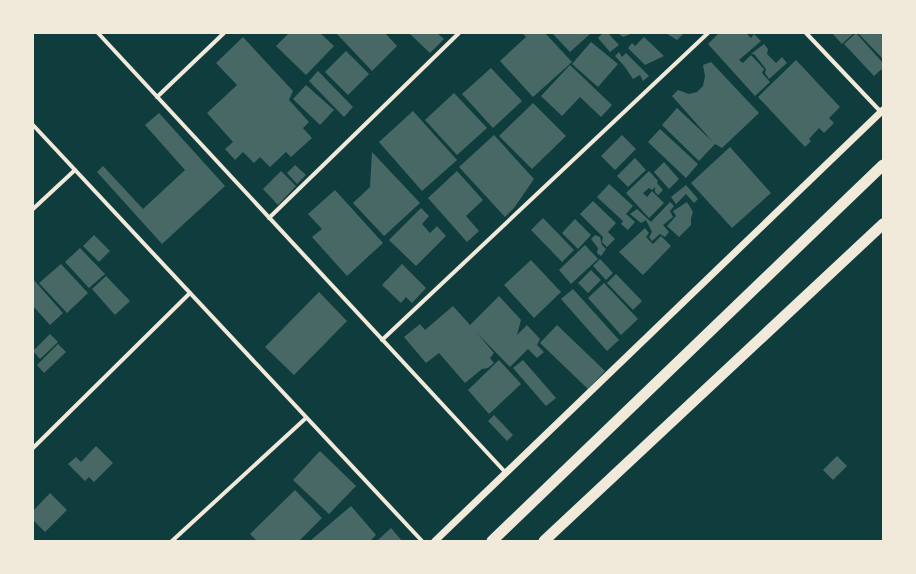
<svg xmlns="http://www.w3.org/2000/svg" width="916" height="574" font-family="Raleway,sans-serif">
<style>
.building{fill:#486865}
.lines{fill:none;stroke-linecap:round;stroke-linejoin:round}
.minor{stroke:#f1e9da;stroke-width:4}
.tertiary{stroke:#f1e9da;stroke-width:7}
.trunk{stroke:#f1e9da;stroke-width:11}
</style>
<rect width="100%" height="100%" fill="#0f3d3e"/>
<!-- building -->
<g class="building">
<polygon points="289,33 320,33 334,46 306,75 276,46"/>
<polygon points="336,33 387,33 386,34 397,46 372,71"/>
<polygon points="409,33 437,33 444,39 430,53"/>
<polygon points="522,33 545,33 572,62 533,97 500,61 526,37"/>
<polygon points="552,33 591,33 570,52"/>
<polygon points="603,33 608,33 619,45 610,52 598,38"/>
<polygon points="618,33 633,33 623,37"/>
<polygon points="666,33 682,33 683,34 677,40"/>
<polygon points="719,33 746,33 751,38 754,34 761,41 739,60 743,63 751,55 764,69 762,73 770,82 755,96 708,44"/>
<polygon points="832,33 854,33 842,44"/>
<polygon points="856,33 883,63 883,68 874,76 844,44"/>
<polygon points="858,33 883,33 883,59"/>
<polygon points="243,37 293,91 289,100 309,122 303,128 312,138 291,157 286,152 270,167 260,157 254,163 243,152 235,160 225,149 233,142 207,113 237,85 216,63"/>
<polygon points="644,37 664,56 645,65 628,48 632,43 635,46"/>
<polygon points="591,42 618,64 598,87 572,64"/>
<polygon points="764,44 768,49 767,54 776,63 782,57 787,63 769,79 765,73 766,69 754,54 751,54"/>
<polygon points="346,51 369,74 348,95 325,72"/>
<polygon points="619,52 622,57 626,53 649,76 643,81 640,75 633,79 625,67 615,56"/>
<polygon points="796,60 840,107 829,118 834,123 824,133 819,128 809,139 811,141 805,147 758,97"/>
<polygon points="711,62 759,113 722,148 715,144 699,161 662,125 677,108 713,142 672,96 678,90 689,94 697,92 703,86 705,76 703,65"/>
<polygon points="570,65 612,105 601,117 580,97 562,116 541,96"/>
<polygon points="491,68 522,101 493,128 462,94"/>
<polygon points="318,71 353,107 344,117 309,81"/>
<polygon points="306,85 334,110 320,125 293,99"/>
<polygon points="454,93 487,128 457,155 425,120"/>
<polygon points="533,103 566,136 532,169 499,136"/>
<polygon points="413,111 457,160 422,191 379,142"/>
<polygon points="159,113 225,186 162,244 97,172 103,166 143,209 185,170 145,125"/>
<polygon points="660,129 698,164 686,178 648,142"/>
<polygon points="494,135 534,179 514,208 505,217 459,167"/>
<polygon points="622,135 636,149 615,170 601,156"/>
<polygon points="730,147 771,193 732,228 691,183"/>
<polygon points="372,152 420,203 384,236 353,203 370,187"/>
<polygon points="635,158 646,170 628,187 617,176"/>
<polygon points="664,162 679,179 669,189 654,172"/>
<polygon points="295,165 306,175 297,184 287,173"/>
<polygon points="281,171 296,186 278,205 263,189"/>
<polygon points="457,171 483,200 466,216 479,231 467,242 428,198"/>
<polygon points="649,171 658,181 657,183 663,190 658,195 655,192 655,187 652,190 649,188 643,193 647,197 652,191 664,203 649,218 626,193"/>
<polygon points="609,184 633,206 626,214 635,222 628,230 621,224 623,221 597,197"/>
<polygon points="686,185 698,199 694,203 686,194 676,204 671,197"/>
<polygon points="335,190 383,243 347,276 312,237 322,229 308,214"/>
<polygon points="593,201 616,223 608,232 615,239 607,247 602,242 603,237 580,214"/>
<polygon points="670,202 674,206 670,211 673,217 663,225 669,232 665,237 660,234 652,241 649,237 652,232 646,220 641,223 630,214 637,209 651,222"/>
<polygon points="687,202 693,212 691,218 691,225 679,237 667,226 676,216 673,211"/>
<polygon points="421,208 429,216 422,224 430,233 437,226 446,236 416,266 389,240"/>
<polygon points="543,218 574,250 562,262 531,230"/>
<polygon points="575,219 591,235 578,249 562,233"/>
<polygon points="645,228 649,233 646,237 653,244 661,236 671,246 643,275 619,252"/>
<polygon points="94,235 110,251 99,262 83,246"/>
<polygon points="595,235 600,237 602,245 606,249 601,256 597,253 598,248 591,239"/>
<polygon points="585,245 598,259 571,284 559,270"/>
<polygon points="80,248 105,274 89,288 65,262"/>
<polygon points="600,259 613,273 606,280 593,266"/>
<polygon points="531,260 561,292 534,318 504,285"/>
<polygon points="61,264 88,293 67,313 39,283"/>
<polygon points="402,264 426,288 412,303 406,297 401,303 382,285"/>
<polygon points="591,270 601,280 588,293 578,283"/>
<polygon points="616,274 642,301 633,310 607,283"/>
<polygon points="106,276 130,301 115,315 92,289"/>
<polygon points="33,279 63,313 50,325 33,306"/>
<polygon points="604,283 638,319 621,335 588,298"/>
<polygon points="573,289 619,340 607,351 561,299"/>
<polygon points="319,292 347,321 294,375 265,347"/>
<polygon points="499,296 521,320 517,335 527,325 540,339 537,345 544,352 537,358 528,349 510,367 477,333 494,353 490,358 494,363 488,368 482,369 465,383 439,353 426,363 404,337 420,324 425,330 453,306 470,325"/>
<polygon points="557,325 605,371 588,389 540,343"/>
<polygon points="50,334 58,342 40,359 33,351"/>
<polygon points="58,344 66,352 44,373 37,365"/>
<polygon points="499,360 521,384 489,414 468,390"/>
<polygon points="523,360 556,398 546,406 513,368"/>
<polygon points="494,415 513,435 507,441 488,421"/>
<polygon points="96,446 113,463 94,482 89,477 85,481 68,464 76,457 81,462"/>
<polygon points="320,451 356,486 329,514 293,480"/>
<polygon points="837,456 847,466 833,480 823,470"/>
<polygon points="295,490 322,518 299,541 257,541 250,534"/>
<polygon points="50,493 67,510 45,532 33,520 33,511"/>
<polygon points="351,506 376,535 370,541 310,541"/>
<polygon points="391,528 402,541 377,541"/>
</g>
<g class="lines">
<!-- minor -->
<g class="minor">
<polyline points="98,33 506,473"/>
<polyline points="806,33 881,112"/>
<polyline points="157,97 224,33"/>
<polyline points="33,125 422,541"/>
<polyline points="33,209 75,170"/>
<polyline points="269,218 459,33"/>
<polyline points="382,340 708,33"/>
<polyline points="33,448 190,293"/>
<polyline points="172,541 306,418"/>
</g>
<!-- tertiary -->
<polyline class="tertiary" points="435,541 883,110"/>
<!-- trunk -->
<g class="trunk">
<polyline points="492,541 883,165"/>
<polyline points="544,541 883,224"/>
</g>
</g>
<!-- border -->
<rect width="916" height="574" fill="none" stroke="#f1e9da" stroke-width="68"/>
</svg>
